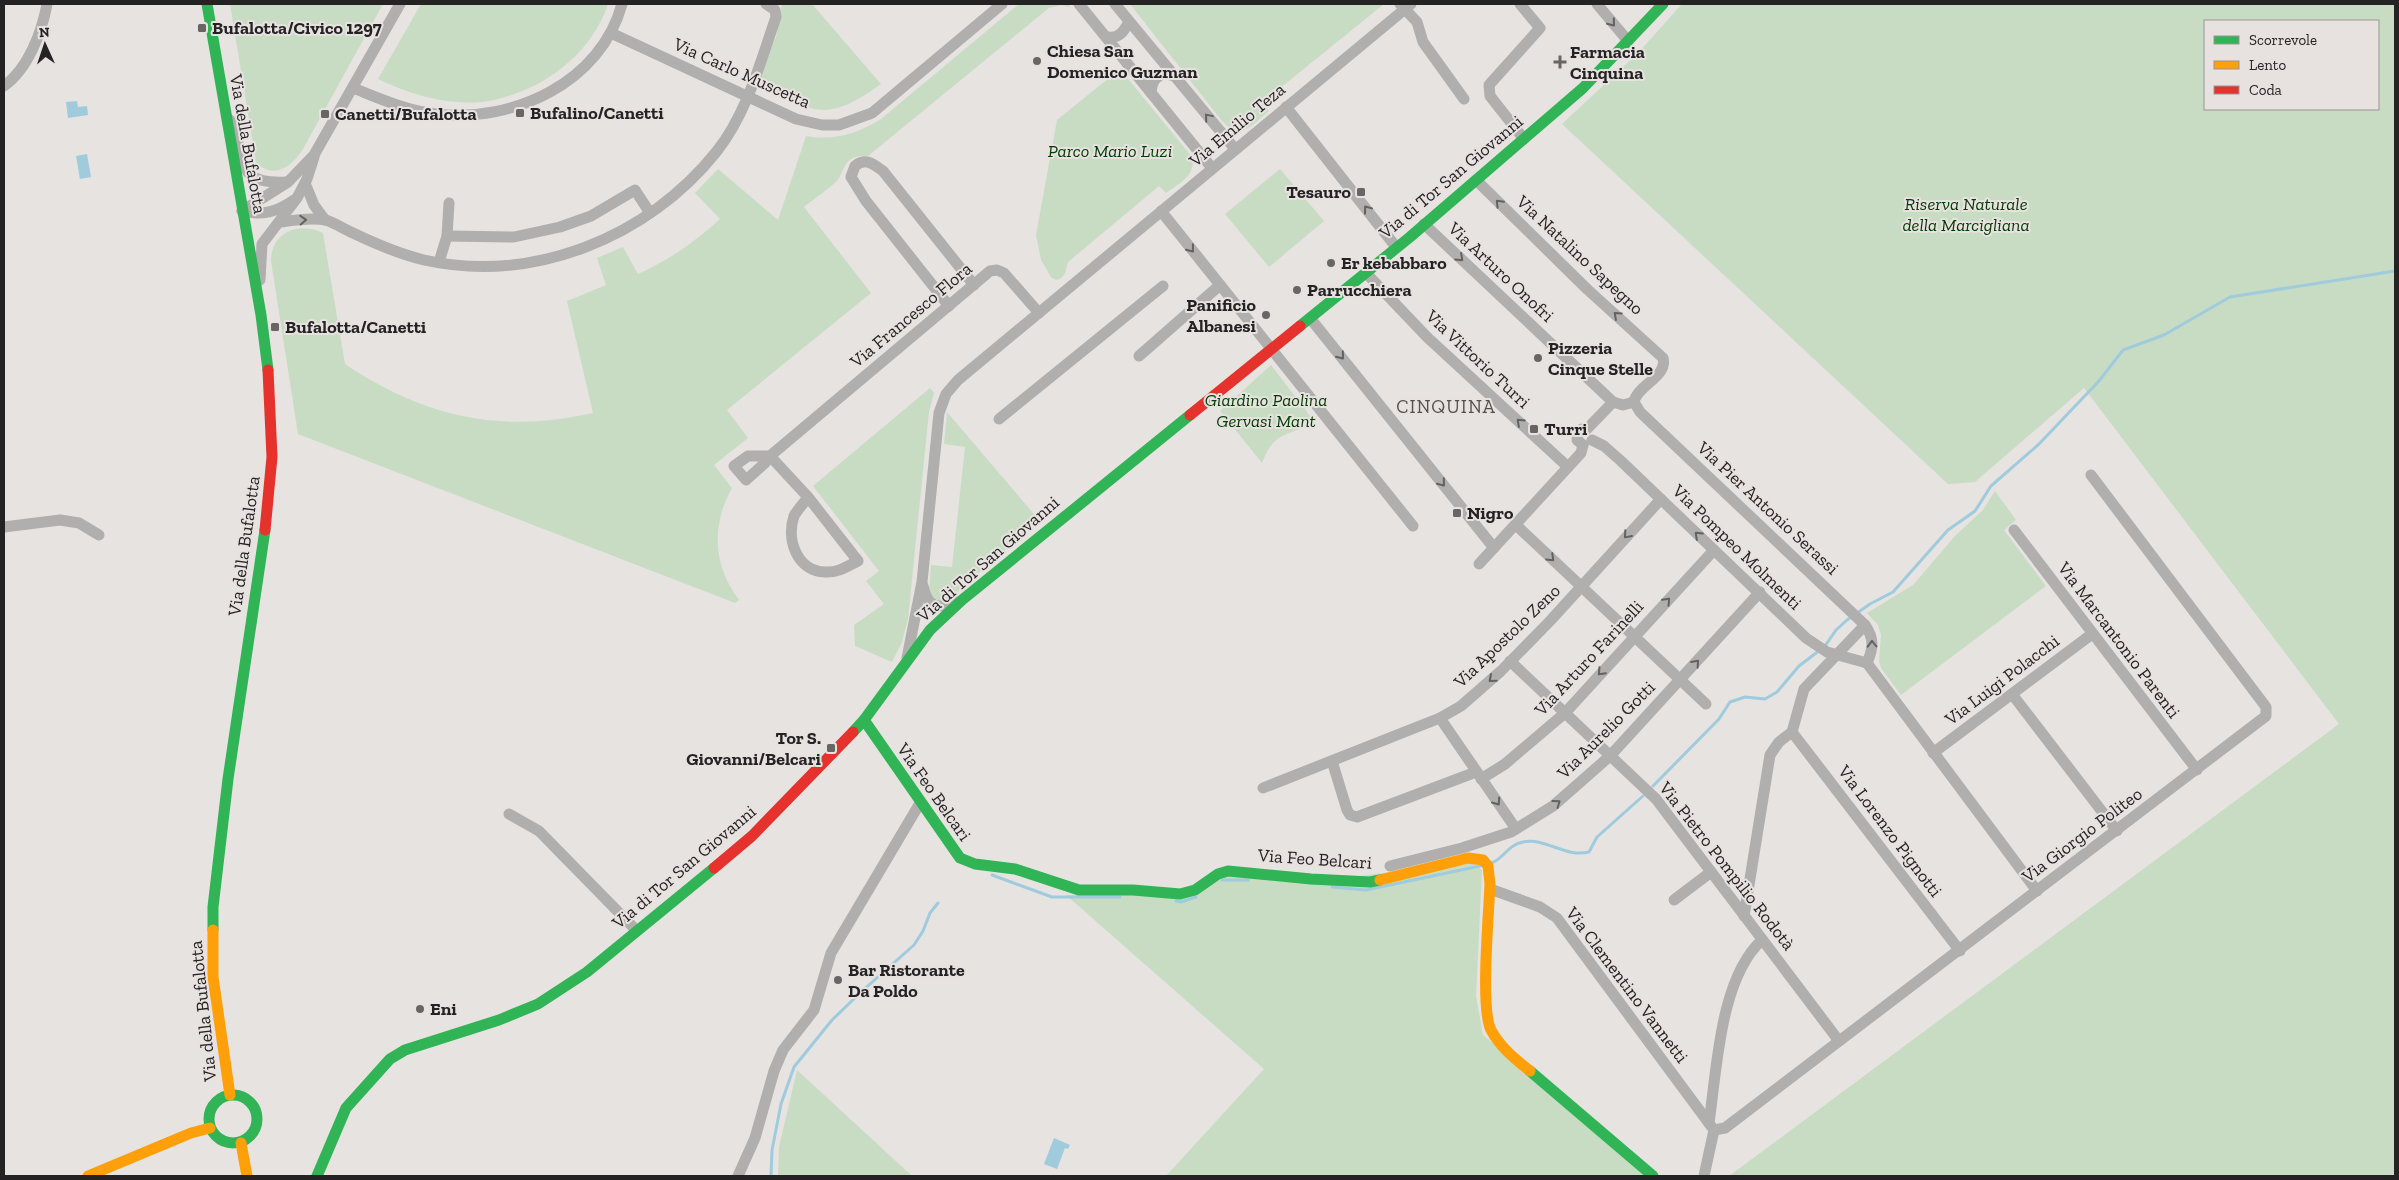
<svg xmlns="http://www.w3.org/2000/svg" width="2399" height="1180" font-family="'Zilla Slab',serif">
<style>
.green{fill:#c8dcc4;fill-rule:evenodd}
.water{fill:#9fcbdd}
.lines{fill:none;stroke-linecap:round;stroke-linejoin:round}
.stream{stroke:#9fcbdd;stroke-width:3}
.street{stroke:#b0afae;stroke-width:11}
.fast{stroke:#30b455;stroke-width:11}
.slow{stroke:#ff9f0a;stroke-width:11}
.jam{stroke:#e5322d;stroke-width:11}
.oneway{stroke:#636161}
.poi-dot{fill:#686665;stroke:#e7e2e0;stroke-width:2}
.labels{text-anchor:middle;stroke-width:4;stroke-linejoin:round;paint-order:stroke}
.poi-label{font-size:18px;font-weight:bold;fill:#242222;stroke:#e7e2e0;text-anchor:start}
.street-label{font-size:18px;fill:#242222;stroke:#e7e2e0}
.park-label{font-size:18px;font-style:italic;fill:#003b00;stroke:#e7e2e0}
.neighbourhood-label{font-size:19px;letter-spacing:1px;fill:#534f4d;stroke:#e7e2e0}
</style>
<rect width="100%" height="100%" fill="#e6e3e1"/>
<!-- green -->
<g class="green">
<path d="M230,4h153l-80,145c-11,17 -29,32 -47,13z"/>
<path d="M421,4h187c-17,51 -66,87 -119,97 -37,6 -78,-6 -111,-22z"/>
<path d="M782,4h30l69,80c-58,42 -69,27 -126,-3l21,-44z"/>
<path d="M1019,4h48l3,3 -9,-2 -12,3 -181,148c-21,-1 -21,7 -29,22 -5,8 -27,22 -35,29l67,86 -144,117 21,28 -34,27 18,23c-21,37 -19,78 7,112l-4,3 -437,-169 -27,-173c0,-29 28,-40 52,-28l22,131c79,53 154,70 248,49l-26,-112 39,-16 -9,-27 26,-11 15,27c31,-14 57,-32 82,-55l-25,-26 23,-24 60,51 28,-84c28,5 51,-2 75,-17z"/>
<path d="M1130,4h254l-121,98 6,9c-17,14 -28,30 -47,10z"/>
<path d="M1682,4h713v1172h-666l610,-452 -255,-336 -109,94 -27,2 -386,-360 75,-70zM2205,21h173v88h-173z"/>
<path d="M1120,69l72,88c5,18 -14,27 -26,36l-7,-7 -91,76c-3,9 -1,15 -12,18l-5,-3 -10,-17 -5,-25 21,-115z"/>
<polygon points="1280,169 1324,221 1269,267 1225,214"/>
<path d="M1271,365l43,56c-24,17 -39,7 -52,42l-42,-52z"/>
<polygon points="930,388 934,393 929,412 908,619 902,642 892,662 855,646 854,625 884,604 866,581 879,571 813,486"/>
<polygon points="947,412 1039,520 948,600 943,602 934,599 929,590 931,565 952,567 965,447 944,444"/>
<polygon points="1995,491 2016,520 2004,530 2046,586 1901,695 1881,668 1879,661 1881,635 1878,625 1867,613 1913,585 1955,536 1983,510"/>
<polygon points="1472,862 1482,870 1476,996 1483,1035 1654,1176 1166,1176 1264,1069 1066,895 1118,893 1163,897 1221,876 1311,882"/>
<polygon points="797,1070 912,1176 778,1176 779,1147"/>
</g>
<!-- water -->
<g class="water">
<polygon points="77,101 78,107 87,106 88,115 68,118 66,102"/>
<polygon points="87,154 91,177 80,179 76,156"/>
<polygon points="1054,1138 1070,1145 1068,1149 1065,1148 1057,1169 1044,1164"/>
</g>
<g class="lines">
<!-- stream -->
<g class="stream">
<polyline points="1825,646 1836,630 1847,620 1870,604 1893,592 1948,530 1975,511 1991,486 2039,444 2099,381 2123,350 2164,335 2230,297 2395,271"/>
<polyline points="1653,786 1719,719 1730,702 1745,697 1765,699 1777,692 1799,666 1820,650"/>
<path d="M1491,863c12,-3 16,-18 32,-21 22,-5 42,16 66,10l8,-15 46,-41"/>
<polyline points="992,875 1052,897 1120,897"/>
<polyline points="1222,880 1248,880"/>
<polyline points="1332,887 1366,890 1480,866"/>
<polyline points="1176,901 1181,902 1196,897"/>
<polyline points="771,1176 772,1150 781,1104 794,1067 832,1020 861,992 914,945 923,931 930,913 938,903"/>
</g>
<!-- street -->
<g class="street">
<polyline points="1079,4 1212,168"/>
<polyline points="1115,4 1235,149"/>
<polyline points="1400,4 1417,22 1423,42 1464,99"/>
<polyline points="1520,4 1540,28 1489,85 1490,96 1524,139"/>
<polyline points="1597,4 1628,41"/>
<polyline points="611,33 796,119 822,125 839,125 872,113 1002,4"/>
<path d="M1108,37c11,2 16,-6 21,-15"/>
<path d="M4,86c24,-17 38,-54 43,-82"/>
<path d="M353,88c28,11 54,23 84,26 77,9 164,-32 185,-110"/>
<path d="M1151,93c1,-11 3,-15 13,-20l10,3"/>
<polyline points="1286,107 1396,247"/>
<path d="M230,120c18,34 0,65 56,62"/>
<path d="M1476,180l111,109 76,69c5,19 -26,27 -29,44"/>
<polyline points="305,183 314,205 325,220"/>
<polyline points="242,211 288,182 314,155 400,4"/>
<path d="M242,211c20,5 35,1 52,-11"/>
<polyline points="1161,211 1413,526"/>
<path d="M281,222c13,-2 31,-5 45,-2 9,3 18,9 27,13 23,11 46,21 71,27 109,24 224,-22 293,-109 30,-38 43,-88 59,-134l-1,-7 -9,-6"/>
<polyline points="1424,224 1613,402 1623,405 1634,402"/>
<polyline points="447,236 514,237 560,227 591,216 635,190 650,213"/>
<polyline points="439,262 447,236 449,203"/>
<polyline points="1366,273 1427,337 1568,467"/>
<polyline points="260,280 262,244 297,198 307,179 314,157"/>
<path d="M949,306l-83,-105 -15,-24 4,-11c11,-9 18,-2 28,5l91,114"/>
<polyline points="1310,318 1494,548"/>
<polyline points="1139,356 1220,285"/>
<path d="M1634,402l6,10 225,213c10,14 8,24 2,38"/>
<polyline points="999,419 1163,286"/>
<polyline points="1592,440 1604,446 1621,461 1806,638 1827,652 1867,663"/>
<polyline points="1583,445 1577,440 1578,432 1582,429 1587,429 1613,402"/>
<path d="M808,497c-4,6 -11,13 -14,19 -8,24 3,55 31,56 13,1 23,-6 33,-11l-50,-64 -38,-41h-22l-14,10 12,14 19,-17 5,-7 220,-185 7,-1 7,3 35,40"/>
<polyline points="1516,525 1706,704"/>
<polyline points="4,527 60,520 79,523 99,535"/>
<polyline points="2014,530 2197,770"/>
<polyline points="1479,564 1581,453 1583,445"/>
<path d="M923,586c5,23 15,23 35,16"/>
<polyline points="907,658 922,582 939,413 946,394 958,380 1411,4"/>
<polyline points="1510,661 1656,799 1839,1041"/>
<polyline points="1867,663 2037,891"/>
<polyline points="2012,694 2117,831"/>
<polyline points="1440,718 1516,829"/>
<polyline points="1792,732 1960,951"/>
<polyline points="1933,753 2092,634"/>
<polyline points="1332,761 1347,810 1350,815 1357,817 1476,772"/>
<polyline points="1481,779 1505,764 1565,713 1714,550"/>
<polyline points="1263,788 1412,729 1440,718 1461,706 1501,671 1550,621 1661,499"/>
<polyline points="509,814 539,831 636,930"/>
<polyline points="1390,866 1462,848 1511,832 1553,806 1610,756 1760,592"/>
<polyline points="1490,889 1540,907 1557,918 1714,1130"/>
<polyline points="1674,900 1711,872"/>
<polyline points="1744,916 1770,755 1779,742 1792,732 1804,689 1865,625"/>
<path d="M1709,1123c8,-55 11,-145 53,-183"/>
<polyline points="1714,1130 1725,1128 2266,716 2266,707 2091,475"/>
<polyline points="738,1176 755,1138 774,1071 783,1050 814,1010 831,953 920,803"/>
<polyline points="1704,1176 1714,1130"/>
</g>
<!-- fast -->
<g class="fast">
<polyline points="207,4 261,315 268,370"/>
<polyline points="1300,326 1410,237 1583,88 1663,4"/>
<polyline points="864,720 960,858 975,864 1015,869 1079,890 1133,890 1180,894 1195,890 1218,874 1228,871 1311,879 1370,882 1380,880"/>
<polyline points="853,732 864,720 930,630 962,600 1190,415"/>
<polyline points="213,930 213,907 228,779 265,530"/>
<polyline points="1530,1071 1653,1176"/>
<circle cx="233" cy="1119" r="24"/>
<polyline points="317,1176 346,1108 390,1059 405,1050 499,1020 538,1004 587,972 714,868"/>
</g>
<!-- slow -->
<g class="slow">
<path d="M1380,880l88,-22 15,2 5,6 2,18c-1,28 -10,125 1,146 9,17 24,29 39,41"/>
<polyline points="213,930 213,977 230,1095"/>
<polyline points="241,1143 247,1176"/>
<polyline points="88,1176 191,1133 210,1128"/>
</g>
<!-- jam -->
<g class="jam">
<polyline points="1190,415 1300,326"/>
<polyline points="265,530 272,457 268,370"/>
<polyline points="714,868 752,836 853,732"/>
</g>
</g>
<!-- one-way arrows -->
<defs><path id="oneway-chevron" d="M-2-3.5L2.5 0L-2 3.5" fill="none" stroke-width="1.6" stroke-linecap="round" stroke-linejoin="round" transform="scale(1.25)"/></defs>
<g class="oneway">
<use href="#oneway-chevron" transform="translate(1612 23) rotate(51)"/>
<use href="#oneway-chevron" transform="translate(1208 117) rotate(-130)"/>
<use href="#oneway-chevron" transform="translate(1499 203) rotate(-134)"/>
<use href="#oneway-chevron" transform="translate(1367 209) rotate(-127)"/>
<use href="#oneway-chevron" transform="translate(303 220) rotate(-3)"/>
<use href="#oneway-chevron" transform="translate(1191 249) rotate(52)"/>
<use href="#oneway-chevron" transform="translate(1460 258) rotate(43)"/>
<use href="#oneway-chevron" transform="translate(1617 315) rotate(-138)"/>
<use href="#oneway-chevron" transform="translate(1341 356) rotate(51)"/>
<use href="#oneway-chevron" transform="translate(1520 422) rotate(-137)"/>
<use href="#oneway-chevron" transform="translate(1442 483) rotate(51)"/>
<use href="#oneway-chevron" transform="translate(1627 535) rotate(131)"/>
<use href="#oneway-chevron" transform="translate(1698 535) rotate(-137)"/>
<use href="#oneway-chevron" transform="translate(1551 558) rotate(44)"/>
<use href="#oneway-chevron" transform="translate(1667 601) rotate(-47)"/>
<use href="#oneway-chevron" transform="translate(1872 644) rotate(-91)"/>
<use href="#oneway-chevron" transform="translate(1696 663) rotate(-48)"/>
<use href="#oneway-chevron" transform="translate(1601 672) rotate(133)"/>
<use href="#oneway-chevron" transform="translate(1492 679) rotate(139)"/>
<use href="#oneway-chevron" transform="translate(1497 802) rotate(55)"/>
<use href="#oneway-chevron" transform="translate(1557 803) rotate(-36)"/>
</g>
<!-- markers -->
<g class="poi-dot">
<rect x="197" y="23" width="10" height="10" rx="2.5"/>
<circle cx="1037" cy="61" r="5"/>
<path d="M1557.5 54.5h5v5h5v5h-5v5h-5v-5h-5v-5h5z"/>
<rect x="515" y="108" width="10" height="10" rx="2.5"/>
<rect x="320" y="109" width="10" height="10" rx="2.5"/>
<rect x="1356" y="187" width="10" height="10" rx="2.5"/>
<circle cx="1331" cy="263" r="5"/>
<circle cx="1297" cy="290" r="5"/>
<circle cx="1266" cy="315" r="5"/>
<rect x="270" y="322" width="10" height="10" rx="2.5"/>
<circle cx="1538" cy="358" r="5"/>
<rect x="1529" y="424" width="10" height="10" rx="2.5"/>
<rect x="1452" y="508" width="10" height="10" rx="2.5"/>
<rect x="826" y="743" width="10" height="10" rx="2.5"/>
<circle cx="838" cy="980" r="5"/>
<circle cx="420" cy="1009" r="5"/>
</g>
<g class="labels">
<!-- poi labels -->
<g class="poi-label">
<text x="212" y="34">Bufalotta/Civico 1297</text>
<text x="1047" y="57">Chiesa San<tspan x="1047" dy="21">Domenico Guzman</tspan></text>
<text x="1570" y="58">Farmacia<tspan x="1570" dy="21">Cinquina</tspan></text>
<text x="530" y="119">Bufalino/Canetti</text>
<text x="335" y="120">Canetti/Bufalotta</text>
<text x="1351" y="198" text-anchor="end">Tesauro</text>
<text x="1341" y="269">Er kebabbaro</text>
<text x="1307" y="296">Parrucchiera</text>
<text x="1256" y="311" text-anchor="end">Panificio<tspan x="1256" dy="21">Albanesi</tspan></text>
<text x="285" y="333">Bufalotta/Canetti</text>
<text x="1548" y="354">Pizzeria<tspan x="1548" dy="21">Cinque Stelle</tspan></text>
<text x="1544" y="435">Turri</text>
<text x="1467" y="519">Nigro</text>
<text x="821" y="744" text-anchor="end">Tor S.<tspan x="821" dy="21">Giovanni/Belcari</tspan></text>
<text x="848" y="976">Bar Ristorante<tspan x="848" dy="21">Da Poldo</tspan></text>
<text x="430" y="1015">Eni</text>
</g>
<!-- street labels -->
<g class="street-label">
<text transform="translate(742 73) rotate(24)" y="6">Via Carlo Muscetta</text>
<text transform="translate(1237 125) rotate(-40)" y="6">Via Emilio Teza</text>
<text transform="translate(248 144) rotate(80)" y="6">Via della Bufalotta</text>
<text transform="translate(1451 177) rotate(-40)" y="6">Via di Tor San Giovanni</text>
<text transform="translate(1580 255) rotate(43)" y="6">Via Natalino Sapegno</text>
<text transform="translate(1501 272) rotate(43)" y="6">Via Arturo Onofri</text>
<text transform="translate(911 315) rotate(-40)" y="6">Via Francesco Flora</text>
<text transform="translate(1478 359) rotate(43)" y="6">Via Vittorio Turri</text>
<text transform="translate(1768 508) rotate(43)" y="6">Via Pier Antonio Serassi</text>
<text transform="translate(244 546) rotate(-82)" y="6">Via della Bufalotta</text>
<text transform="translate(1737 547) rotate(44)" y="6">Via Pompeo Molmenti</text>
<text transform="translate(988 559) rotate(-41)" y="6">Via di Tor San Giovanni</text>
<text transform="translate(1507 636) rotate(-44)" y="6">Via Apostolo Zeno</text>
<text transform="translate(2119 640) rotate(53)" y="6">Via Marcantonio Parenti</text>
<text transform="translate(1589 658) rotate(-47)" y="6">Via Arturo Farinelli</text>
<text transform="translate(2002 680) rotate(-37)" y="6">Via Luigi Polacchi</text>
<text transform="translate(1606 730) rotate(-45)" y="6">Via Aurelio Gotti</text>
<text transform="translate(934 792) rotate(55)" y="6">Via Feo Belcari</text>
<text transform="translate(1890 831) rotate(53)" y="6">Via Lorenzo Pignotti</text>
<text transform="translate(2082 835) rotate(-37)" y="6">Via Giorgio Politeo</text>
<text transform="translate(1315 859) rotate(4)" y="6">Via Feo Belcari</text>
<text transform="translate(1727 866) rotate(52)" y="6">Via Pietro Pompilio Rodotà</text>
<text transform="translate(684 867) rotate(-40)" y="6">Via di Tor San Giovanni</text>
<text transform="translate(1627 985) rotate(53)" y="6">Via Clementino Vannetti</text>
<text transform="translate(203 1011) rotate(-96)" y="6">Via della Bufalotta</text>
</g>
<!-- park labels -->
<g class="park-label">
<text x="1110" y="157">Parco Mario Luzi</text>
<text x="1966" y="210">Riserva Naturale<tspan x="1966" dy="21">della Marcigliana</tspan></text>
<text x="1266" y="406">Giardino Paolina<tspan x="1266" dy="21">Gervasi Mant</tspan></text>
</g>
<!-- neighbourhood labels -->
<g class="neighbourhood-label">
<text x="1446" y="413">CINQUINA</text>
</g>
</g>
<!-- border -->
<rect width="2399" height="1180" fill="none" stroke="#242222" stroke-width="10"/>
<!-- legend -->
<rect x="2204" y="20" width="175" height="90" fill="#e7e2e0" stroke="#999594"/>
<rect x="2214" y="36" width="25" height="8" fill="#30b455" stroke="#999594"/>
<text x="2249" y="45" font-size="15" fill="#242222">Scorrevole</text>
<rect x="2214" y="61" width="25" height="8" fill="#ff9f0a" stroke="#999594"/>
<text x="2249" y="70" font-size="15" fill="#242222">Lento</text>
<rect x="2214" y="86" width="25" height="8" fill="#e5322d" stroke="#999594"/>
<text x="2249" y="95" font-size="15" fill="#242222">Coda</text>
<!-- north arrow -->
<g transform="translate(45 45) rotate(357)" stroke="#e7e2e0" stroke-width="4" paint-order="stroke">
<path d="M0-4L9 19L0 12L-9 19Z" fill="#242222"/>
<text y="-8" font-size="14" font-weight="bold" text-anchor="middle" fill="#242222">N</text>
</g>
</svg>
